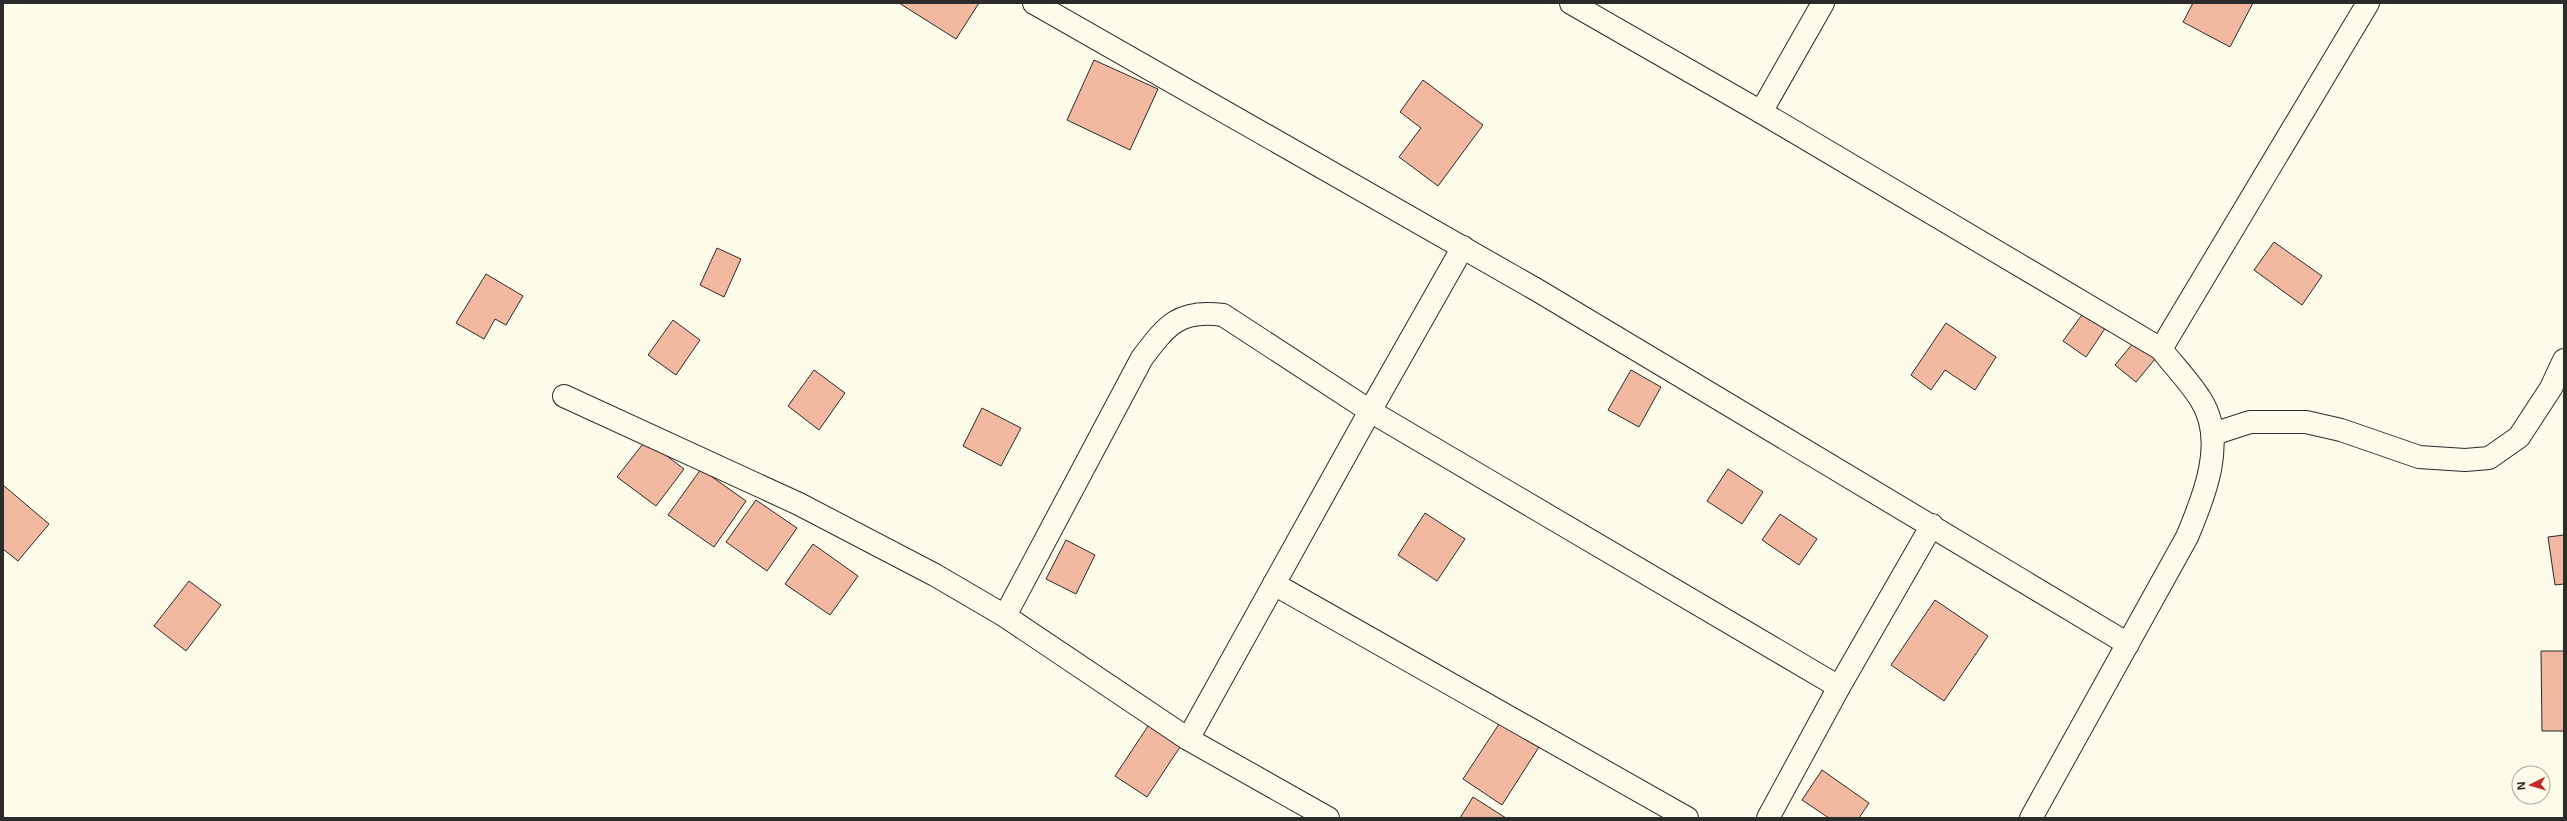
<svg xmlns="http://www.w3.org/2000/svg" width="2567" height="821" font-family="'Open Sans',sans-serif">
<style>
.building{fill:#f2b8a0;stroke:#2b2b2b}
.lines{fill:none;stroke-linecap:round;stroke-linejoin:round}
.minor-casing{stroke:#2b2b2b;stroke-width:24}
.minor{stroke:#fdfbea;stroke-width:22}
</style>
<rect width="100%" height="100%" fill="#fdfbea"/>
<!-- building -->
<g class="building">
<polygon points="899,3 979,3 956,39"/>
<polygon points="2193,3 2253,3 2230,47 2183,22"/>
<polygon points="1094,60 1158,89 1130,150 1067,120"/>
<polygon points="1423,80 1483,125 1438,186 1399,157 1421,128 1400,112"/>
<polygon points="2274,242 2322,276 2302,305 2254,270"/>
<polygon points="717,248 741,259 724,297 700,285"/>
<polygon points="486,274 523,296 506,325 495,319 484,339 456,323"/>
<polygon points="2084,312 2106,327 2086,357 2063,341"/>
<polygon points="673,320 700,340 676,375 648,355"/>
<polygon points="1946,323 1996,357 1975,390 1945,370 1931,390 1911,375"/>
<polygon points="2134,342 2155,359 2136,382 2115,365"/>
<polygon points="814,370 845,393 819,430 788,406"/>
<polygon points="1631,370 1661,387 1639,427 1608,410"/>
<polygon points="982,408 1021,428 1001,466 963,446"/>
<polygon points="646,440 684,469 656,506 617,477"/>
<polygon points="701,469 746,501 714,547 668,515"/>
<polygon points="1728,469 1763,492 1742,524 1707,501"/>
<polygon points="3,485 49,524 18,561 3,549"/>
<polygon points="756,500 797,528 767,571 726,542"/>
<polygon points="1425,513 1465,539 1437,581 1398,555"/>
<polygon points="1780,514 1817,539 1799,565 1762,540"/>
<polygon points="2564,535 2564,584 2555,585 2548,537"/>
<polygon points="1066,540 1095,555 1076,594 1046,579"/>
<polygon points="813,544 858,576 830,615 785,584"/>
<polygon points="189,581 221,605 186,651 154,626"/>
<polygon points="1935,600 1988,636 1944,701 1891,665"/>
<polygon points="2541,651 2564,651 2564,731 2542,731"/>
<polygon points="1501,721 1539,747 1502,805 1463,779"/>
<polygon points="1150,723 1182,744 1147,797 1115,776"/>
<polygon points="1822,770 1869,803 1859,818 1829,818 1802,800"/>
<polygon points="1473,797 1506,818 1460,818"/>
</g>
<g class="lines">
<!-- minor casing -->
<g class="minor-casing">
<g id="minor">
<polyline points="1034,3 1537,290 2128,644"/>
<path d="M1571,3l190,109 400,237c13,17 29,33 40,51 26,41 3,97 -14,137l-156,281"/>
<polyline points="1761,112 1823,3"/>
<polyline points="2161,349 2368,3"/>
<polyline points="564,396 799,504 935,575 1005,616 1188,739 1328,818"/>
<polyline points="2213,434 2250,422 2306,422 2341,430 2419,457 2465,460 2489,458 2519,437 2551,388 2564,360"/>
<polyline points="1274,584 1687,818"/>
<path d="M1005,616l137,-258c25,-33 37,-49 81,-43l147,96 93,-164"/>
<polyline points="1188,739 1370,411 1839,687"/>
<polyline points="1768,818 1839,687 1932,525"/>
</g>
</g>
<!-- minor -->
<use href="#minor" class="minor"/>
</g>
<!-- border -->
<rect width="2567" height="821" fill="none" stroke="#2b2b2b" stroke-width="8"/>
<!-- north arrow -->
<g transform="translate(2531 785) rotate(265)"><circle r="19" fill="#fdfbea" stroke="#a9a89e"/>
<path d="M0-3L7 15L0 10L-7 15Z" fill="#c62828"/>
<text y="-6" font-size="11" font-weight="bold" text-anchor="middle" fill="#2b2b2b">N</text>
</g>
</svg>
